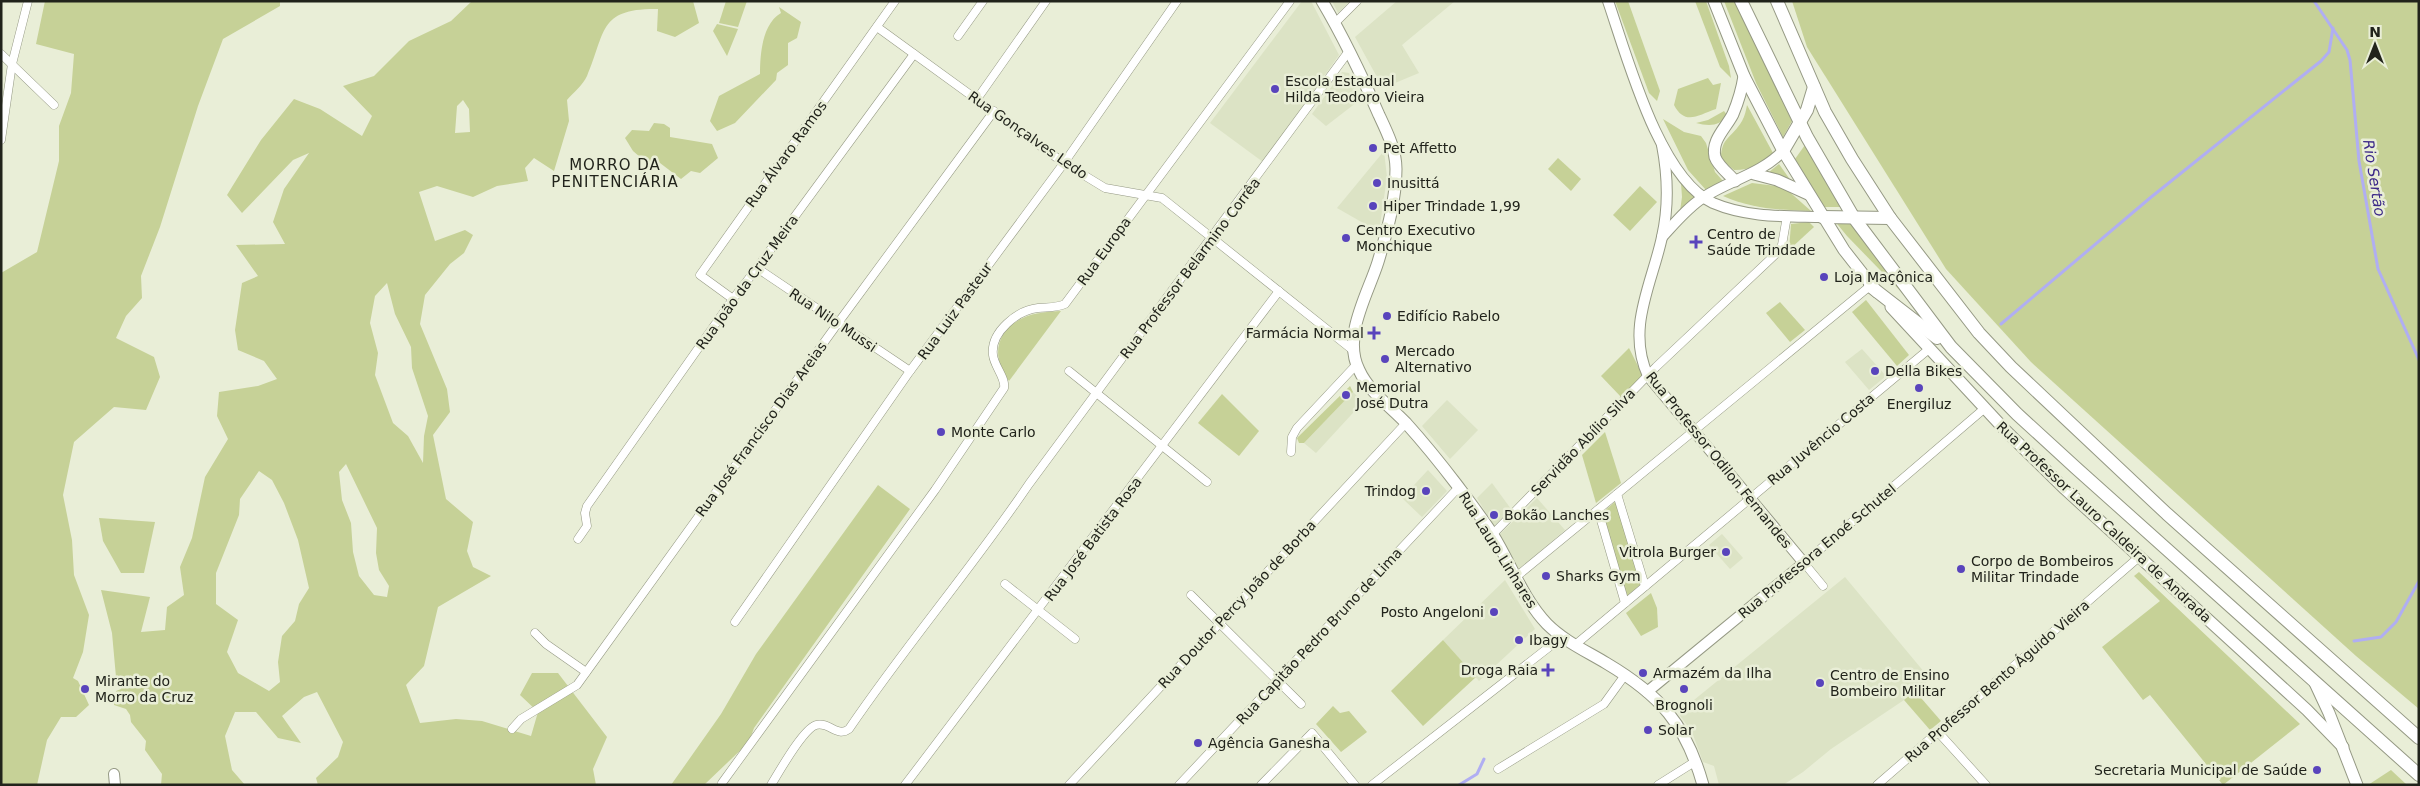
<svg xmlns="http://www.w3.org/2000/svg" width="2420" height="786" font-family="'DejaVu Sans',sans-serif">
<style>
.built{fill:#dce3c5}
.green{fill:#c6d197;fill-rule:evenodd}
.lines{fill:none;stroke-linecap:round;stroke-linejoin:round}
.stream{stroke:#b0aef2;stroke-width:3}
.minor-casing{stroke:#959984;stroke-width:9}
.tertiary-casing{stroke:#959984;stroke-width:12}
.secondary-casing{stroke:#959984;stroke-width:13}
.primary-casing{stroke:#959984;stroke-width:14}
.minor{stroke:#fff;stroke-width:8}
.tertiary{stroke:#fff;stroke-width:10}
.secondary{stroke:#fff;stroke-width:11}
.primary{stroke:#fff;stroke-width:12}
.poi-dot{fill:#5944bc;stroke:#e9eed7;stroke-width:2}
.labels{text-anchor:middle;stroke-width:5;stroke-linejoin:round;paint-order:stroke}
.poi-label{font-size:14px;fill:#21231b;stroke:#e9eed7;text-anchor:start}
.street-label{font-size:14px;fill:#21231b;stroke:#e9eed7}
.neighbourhood-label{font-size:15px;letter-spacing:1px;fill:#21231b;stroke:#e9eed7}
.water-label{font-size:15px;font-style:italic;fill:#3c2988;stroke:#e9eed7}
</style>
<rect width="100%" height="100%" fill="#e9eed7"/>
<!-- built -->
<g class="built">
<polygon points="1302,1 1311,1 1339,55 1263,162 1210,123"/>
<polygon points="1332,1 1350,1 1338,13"/>
<polygon points="1397,1 1455,1 1402,45 1419,73 1383,88 1355,37"/>
<polygon points="1342,72 1349,73 1361,99 1326,126 1312,114"/>
<polygon points="1384,151 1387,177 1379,232 1337,208"/>
<polygon points="1862,349 1886,376 1869,390 1845,362"/>
<polygon points="1353,392 1363,402 1316,453 1304,443"/>
<polygon points="1447,400 1478,430 1450,459 1422,426"/>
<polygon points="1428,470 1447,491 1422,517 1402,498"/>
<polygon points="1492,483 1511,509 1494,526 1477,498"/>
<polygon points="1537,498 1565,530 1516,573 1497,537"/>
<polygon points="1722,534 1743,558 1730,569 1709,545"/>
<polygon points="1845,577 1930,679 1904,700 1831,749 1803,772 1783,785 1719,785 1714,766 1703,762 1692,732 1678,713"/>
<polygon points="1505,580 1535,629 1479,681 1443,640"/>
</g>
<!-- green -->
<g class="green">
<polygon points="45,1 280,1 280,6 223,39 198,106 160,227 141,276 142,298 126,316 116,338 154,357 160,377 146,410 114,407 74,442 63,495 72,540 74,575 89,615 83,652 73,678 78,681 89,705 76,717 61,717 47,740 37,785 1,785 1,273 37,252 59,161 59,126 71,93 74,54 36,44"/>
<path d="M472,1h221l6,22 -24,14 -18,-6 1,-22c-60,-1 -52,23 -71,67 -4,9 -14,17 -20,24l2,21 -15,50 -20,-13 -9,10 3,13 -31,5 -24,11 -36,-11 -18,6 16,49 30,-11 8,5 -9,18 -14,11 -25,31 -5,29 27,65 3,23 -17,23 13,64 27,23 -6,29 6,16 18,9 -53,31 -14,59 -18,19 14,38 36,-4 26,2 49,15 7,-24 -18,-17 12,-22h26l49,64 -14,32 3,16h-278l-2,-7 22,-21 5,-15 -26,-50 -13,5 -22,19 19,27 -23,-5 -22,-26h-21l-10,24 7,34 13,15h-84l1,-11 -17,-24 1,-9 -15,-19 -1,-7 -4,-6 -12,-4 2,-14 5,-2 -1,-7 -4,-5 -4,-44 -11,-43 49,7 -9,35 24,-2 2,-23 17,-12 -4,-28 12,-29 13,-61 23,-38 -11,-23 2,-24 39,-6 19,-7 -13,-18 -26,-11 -3,-20 7,-47 16,-7 -22,-31 49,-1 -12,-22 11,-33 25,-36 -16,7 -51,53 -15,-18 34,-55 33,-41 26,10 42,27 10,-20 -29,-30 31,-10 35,-35 42,-20zM463,100l6,9 1,23 -15,1 2,-27zM387,283l8,31 16,33 1,21 16,48 -4,20 -1,27 -15,-27 -15,-13 -18,-48 3,-22 -8,-30 5,-27zM346,464l31,64 -1,25 3,17 10,16 -2,11 -13,-2 -15,-19 -6,-24 -2,-29 -9,-23 -3,-28zM259,471l13,9 12,23 14,37 11,48 -10,16 -4,17 -13,15 -4,26 2,20 -11,9 -31,-18 -11,-21 11,-32 -22,-16v-31l23,-58 1,-16z"/>
<polygon points="726,1 747,1 738,27 719,23"/>
<polygon points="1615,1 1628,1 1660,91 1657,101 1649,93"/>
<polygon points="1695,1 1706,1 1729,66 1731,78 1720,67"/>
<polygon points="1724,1 1737,1 1792,121 1783,137 1756,83"/>
<polygon points="1792,1 2419,1 2419,709 2356,656 2031,362 1946,269 1807,47"/>
<path d="M779,7l22,15 -4,16 -9,5v22l-11,8 -1,7 -41,43 -18,8 -7,-10 9,-25 41,-22c0,-19 2,-50 21,-61z"/>
<polygon points="717,24 738,29 727,56 713,31"/>
<path d="M1708,78l5,7 8,-2 -5,26c-18,6 -31,17 -42,-4l4,-16z"/>
<path d="M1747,105l26,48c-13,12 -21,17 -39,17l-13,-11c0,-22 11,-21 21,-38 3,-5 4,-11 5,-16z"/>
<path d="M1724,111l3,4c-7,12 -19,11 -31,8l12,-3z"/>
<polygon points="1663,119 1684,132 1701,136 1706,143 1715,172 1723,181 1706,190 1688,170"/>
<polygon points="654,123 664,124 670,128 670,137 712,144 718,158 700,173 691,171 681,179 660,163 647,163 633,151 625,138 632,130 649,131"/>
<polygon points="1805,145 1842,207 1823,207 1795,159"/>
<polygon points="1558,158 1581,179 1571,191 1548,169"/>
<polygon points="1779,164 1791,181 1769,172"/>
<polygon points="1681,183 1694,197 1680,211 1682,197"/>
<path d="M1752,183l32,4 27,24c-31,-1 -59,-2 -88,-15z"/>
<polygon points="1640,186 1657,202 1630,231 1613,215"/>
<polygon points="1853,219 1913,304 1847,236 1834,220"/>
<polygon points="1809,222 1814,227 1789,250 1791,224"/>
<polygon points="1866,300 1909,355 1897,366 1852,312"/>
<polygon points="1780,302 1805,330 1790,342 1766,313"/>
<path d="M1061,311l-52,70c-18,-23 -14,-50 14,-63 12,-6 26,-6 38,-7z"/>
<polygon points="1629,348 1644,378 1622,398 1601,376"/>
<polygon points="1350,386 1353,392 1304,443 1299,443 1297,438"/>
<polygon points="1222,394 1259,431 1239,456 1198,423"/>
<polygon points="1605,432 1621,483 1596,503 1582,455"/>
<polygon points="878,485 910,509 754,728 749,742 704,785 671,785 721,714 756,654"/>
<polygon points="1616,501 1641,584 1626,597 1602,513"/>
<polygon points="99,518 155,522 144,573 121,573 103,541"/>
<polygon points="2139,572 2300,724 2223,785 2150,695 2143,700 2102,647 2160,601 2134,576"/>
<polygon points="1651,593 1657,608 1658,627 1641,636 1626,613"/>
<polygon points="1443,640 1476,677 1423,726 1391,691"/>
<polygon points="1915,691 1941,721 1930,730 1904,700"/>
<polygon points="1333,706 1340,713 1349,711 1367,732 1341,752 1316,724"/>
<polygon points="2391,770 2407,785 2368,785"/>
</g>
<g class="lines">
<!-- stream -->
<g class="stream">
<polyline points="2314,1 2347,50 2350,60 2359,161 2378,269 2419,360"/>
<polyline points="2001,324 2150,198 2321,61 2329,52 2333,28"/>
<polyline points="2354,641 2381,637 2396,622 2419,581"/>
<polyline points="1459,785 1477,774 1484,759"/>
</g>
<!-- minor casing -->
<g class="minor-casing">
<g id="minor">
<polyline points="1335,23 1357,1"/>
<polyline points="877,27 1064,163 1105,188 1162,198 1354,351"/>
<polyline points="958,36 983,1"/>
<polyline points="1,54 54,105"/>
<polyline points="977,99 1046,1"/>
<polyline points="1,140 12,64 28,1"/>
<polyline points="757,268 910,371"/>
<polyline points="733,299 700,275 895,1"/>
<polyline points="1069,371 1207,482"/>
<polyline points="1291,452 1292,437 1297,428 1356,365"/>
<polyline points="1617,494 1645,586"/>
<polyline points="1598,510 1625,603"/>
<polyline points="1492,535 1656,367 1778,252 1782,245 1787,216"/>
<polyline points="578,539 587,526 585,513 587,506 733,299 757,268 914,54"/>
<polyline points="1516,577 1870,286"/>
<polyline points="1005,584 1075,639"/>
<polyline points="1823,586 1804,563 1985,408"/>
<polyline points="1191,595 1301,704"/>
<polyline points="735,622 910,371 1064,163 1177,1"/>
<polyline points="535,633 546,644 586,672"/>
<polyline points="1575,645 1929,349"/>
<polyline points="512,729 521,719 577,685 838,323 994,111"/>
<polyline points="1938,732 1986,785"/>
<polyline points="1498,769 1604,704 1625,675"/>
<path d="M722,783l213,-293 69,-102c2,-10 -10,-22 -11,-33 -3,-23 25,-45 45,-47 11,-1 18,0 27,-4l225,-303"/>
<path d="M771,785c8,-13 32,-56 45,-60 13,-4 21,13 33,4 57,-84 123,-161 180,-245l320,-433"/>
<polyline points="905,785 1279,291"/>
<polyline points="1069,785 1406,423"/>
<polyline points="1179,785 1459,487"/>
<polyline points="1261,785 1312,733 1355,785"/>
<polyline points="1372,785 1562,637"/>
<polyline points="1658,785 1696,761"/>
<polyline points="1877,785 2139,557"/>
</g>
</g>
<!-- tertiary casing -->
<g class="tertiary-casing">
<g id="tertiary">
<path d="M1608,1c19,55 51,177 105,202 35,15 73,13 109,14"/>
<path d="M1662,237c13,-14 26,-30 42,-40 26,-17 57,-23 79,-46"/>
<path d="M1647,692l157,-129 -156,-187c-22,-48 4,-92 14,-139 7,-31 6,-61 0,-92"/>
<polyline points="114,774 115,785"/>
</g>
</g>
<!-- secondary casing -->
<g class="secondary-casing">
<g id="secondary">
<path d="M1322,1c22,37 40,75 57,114 8,17 17,35 17,54 0,31 -9,63 -18,93 -10,32 -36,74 -19,108 10,22 31,36 47,53 18,20 35,41 51,62 12,16 25,33 36,50 18,29 30,64 54,89 17,17 39,27 59,39 54,32 80,61 97,122"/>
<polyline points="1714,1 1744,76 1783,151 1844,250 1877,292"/>
<polyline points="1754,174 1777,180 1808,194"/>
<path d="M1735,181c-6,-7 -17,-15 -20,-24 -4,-17 11,-29 18,-43 5,-12 9,-25 11,-38"/>
<polyline points="1891,307 2007,432 2065,489 2307,710 2343,747"/>
<polyline points="2315,683 2329,713 2357,785"/>
</g>
</g>
<!-- primary casing -->
<g class="primary-casing">
<g id="primary">
<polyline points="1741,1 1807,137 1854,218 1951,347 2017,414 2076,468 2419,775"/>
<polyline points="1777,1 1825,112 1852,159 1890,218 1979,333 2011,367 2167,514 2419,738"/>
<polyline points="1783,151 1807,110 1814,87"/>
<polyline points="1822,217 1890,218"/>
<polyline points="1870,286 1937,338"/>
</g>
</g>
<!-- minor -->
<use href="#minor" class="minor"/>
<!-- tertiary -->
<use href="#tertiary" class="tertiary"/>
<!-- secondary -->
<use href="#secondary" class="secondary"/>
<!-- primary -->
<use href="#primary" class="primary"/>
</g>
<!-- markers -->
<g class="poi-dot">
<circle cx="1275" cy="89" r="5"/>
<circle cx="1373" cy="148" r="5"/>
<circle cx="1377" cy="183" r="5"/>
<circle cx="1373" cy="206" r="5"/>
<circle cx="1346" cy="238" r="5"/>
<path d="M1693.5 234.5h5v5h5v5h-5v5h-5v-5h-5v-5h5z"/>
<circle cx="1824" cy="277" r="5"/>
<circle cx="1387" cy="316" r="5"/>
<path d="M1371.5 325.5h5v5h5v5h-5v5h-5v-5h-5v-5h5z"/>
<circle cx="1385" cy="359" r="5"/>
<circle cx="1875" cy="371" r="5"/>
<circle cx="1919" cy="388" r="5"/>
<circle cx="1346" cy="395" r="5"/>
<circle cx="941" cy="432" r="5"/>
<circle cx="1426" cy="491" r="5"/>
<circle cx="1494" cy="515" r="5"/>
<circle cx="1726" cy="552" r="5"/>
<circle cx="1961" cy="569" r="5"/>
<circle cx="1546" cy="576" r="5"/>
<circle cx="1494" cy="612" r="5"/>
<circle cx="1519" cy="640" r="5"/>
<path d="M1545.5 662.5h5v5h5v5h-5v5h-5v-5h-5v-5h5z"/>
<circle cx="1643" cy="673" r="5"/>
<circle cx="1820" cy="683" r="5"/>
<circle cx="85" cy="689" r="5"/>
<circle cx="1684" cy="689" r="5"/>
<circle cx="1648" cy="730" r="5"/>
<circle cx="1198" cy="743" r="5"/>
<circle cx="2317" cy="770" r="5"/>
</g>
<g class="labels">
<!-- poi labels -->
<g class="poi-label">
<text x="1285" y="86">Escola Estadual<tspan x="1285" dy="16">Hilda Teodoro Vieira</tspan></text>
<text x="1383" y="153">Pet Affetto</text>
<text x="1387" y="188">Inusittá</text>
<text x="1383" y="211">Hiper Trindade 1,99</text>
<text x="1356" y="235">Centro Executivo<tspan x="1356" dy="16">Monchique</tspan></text>
<text x="1707" y="239">Centro de<tspan x="1707" dy="16">Saúde Trindade</tspan></text>
<text x="1834" y="282">Loja Maçônica</text>
<text x="1397" y="321">Edifício Rabelo</text>
<text x="1364" y="338" text-anchor="end">Farmácia Normal</text>
<text x="1395" y="356">Mercado<tspan x="1395" dy="16">Alternativo</tspan></text>
<text x="1885" y="376">Della Bikes</text>
<text x="1356" y="392">Memorial<tspan x="1356" dy="16">José Dutra</tspan></text>
<text x="1919" y="409" text-anchor="middle">Energiluz</text>
<text x="951" y="437">Monte Carlo</text>
<text x="1416" y="496" text-anchor="end">Trindog</text>
<text x="1504" y="520">Bokão Lanches</text>
<text x="1716" y="557" text-anchor="end">Vitrola Burger</text>
<text x="1971" y="566">Corpo de Bombeiros<tspan x="1971" dy="16">Militar Trindade</tspan></text>
<text x="1556" y="581">Sharks Gym</text>
<text x="1484" y="617" text-anchor="end">Posto Angeloni</text>
<text x="1529" y="645">Ibagy</text>
<text x="1538" y="675" text-anchor="end">Droga Raia</text>
<text x="1653" y="678">Armazém da Ilha</text>
<text x="1830" y="680">Centro de Ensino<tspan x="1830" dy="16">Bombeiro Militar</tspan></text>
<text x="95" y="686">Mirante do<tspan x="95" dy="16">Morro da Cruz</tspan></text>
<text x="1684" y="710" text-anchor="middle">Brognoli</text>
<text x="1658" y="735">Solar</text>
<text x="1208" y="748">Agência Ganesha</text>
<text x="2307" y="775" text-anchor="end">Secretaria Municipal de Saúde</text>
</g>
<!-- street labels -->
<g class="street-label">
<text transform="translate(1028 135) rotate(35)" y="5">Rua Gonçalves Ledo</text>
<text transform="translate(786 154) rotate(-54)" y="5">Rua Álvaro Ramos</text>
<text transform="translate(1104 251) rotate(-54)" y="5">Rua Europa</text>
<text transform="translate(1190 268) rotate(-53)" y="5">Rua Professor Belarmino Corrêa</text>
<text transform="translate(747 282) rotate(-54)" y="5">Rua João da Cruz Meira</text>
<text transform="translate(955 311) rotate(-54)" y="5">Rua Luiz Pasteur</text>
<text transform="translate(833 320) rotate(34)" y="5">Rua Nilo Mussi</text>
<text transform="translate(761 429) rotate(-54)" y="5">Rua José Francisco Dias Areias</text>
<text transform="translate(1821 439) rotate(-40)" y="5">Rua Juvêncio Costa</text>
<text transform="translate(1583 442) rotate(-46)" y="5">Servidão Abílio Silva</text>
<text transform="translate(1719 460) rotate(51)" y="5">Rua Professor Odilon Fernandes</text>
<text transform="translate(2104 522) rotate(43)" y="5">Rua Professor Lauro Caldeira de Andrada</text>
<text transform="translate(1093 539) rotate(-53)" y="5">Rua José Batista Rosa</text>
<text transform="translate(1498 550) rotate(58)" y="5">Rua Lauro Linhares</text>
<text transform="translate(1817 551) rotate(-40)" y="5">Rua Professora Enoé Schutel</text>
<text transform="translate(1237 604) rotate(-47)" y="5">Rua Doutor Percy João de Borba</text>
<text transform="translate(1319 636) rotate(-47)" y="5">Rua Capitão Pedro Bruno de Lima</text>
<text transform="translate(1997 681) rotate(-41)" y="5">Rua Professor Bento Águido Vieira</text>
</g>
<!-- neighbourhood labels -->
<g class="neighbourhood-label">
<text x="615" y="170">MORRO DA<tspan x="615" dy="17">PENITENCIÁRIA</tspan></text>
</g>
<!-- water labels -->
<g class="water-label">
<text transform="translate(2374 178) rotate(81)" y="5">Rio Sertão</text>
</g>
</g>
<!-- border -->
<rect width="2420" height="786" fill="none" stroke="#21231b" stroke-width="5"/>
<!-- north arrow -->
<g transform="translate(2375 45)" stroke="#e9eed7" stroke-width="4" paint-order="stroke">
<path d="M0-4L9 19L0 12L-9 19Z" fill="#21231b"/>
<text y="-8" font-size="14" font-weight="bold" text-anchor="middle" fill="#21231b">N</text>
</g>
</svg>
